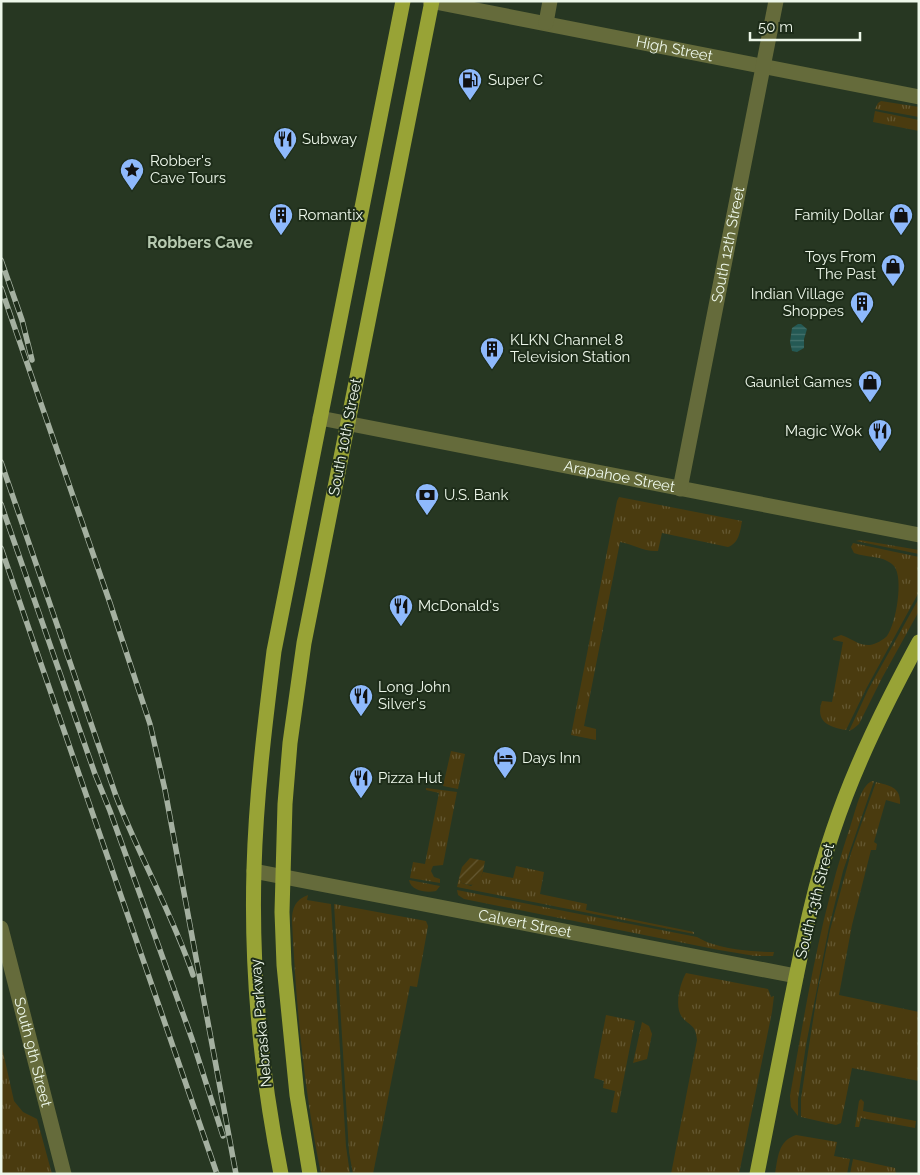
<svg xmlns="http://www.w3.org/2000/svg" width="920" height="1175" font-family="Raleway,sans-serif">
<style>
.grass{fill:url(#grass-tufts)}
.garden{fill:url(#garden-furrows)}
.water{fill:url(#water-rules)}
.lines{fill:none;stroke-linecap:round;stroke-linejoin:round}
.minor{stroke:#656b3b;stroke-width:15}
.major{stroke:#98a336;stroke-width:15}
.rail-casing{stroke:#a4b0a0;stroke-width:5.5}
.rail{stroke:#1d2c19;stroke-width:4;stroke-dasharray:11;stroke-linecap:butt}
.labels{text-anchor:middle;stroke-width:4;stroke-linejoin:round;paint-order:stroke}
.street-label{font-size:15px;fill:#edf7ea;stroke:#1d2c19}
.poi-label{font-size:15px;fill:#edf7ea;stroke:#1d2c19;text-anchor:start}
.neighbourhood-label{font-size:16px;font-weight:bold;fill:#b5c8af;stroke:#1d2c19}
</style>
<defs>
<pattern id="grass-tufts" width="24" height="20" patternUnits="userSpaceOnUse" patternTransform="scale(1.25)"><rect width="24" height="20" fill="#4a3b0f"/><path d="M3 7l-1-3M5 7V3M7 7l1-3M15 17l-1-3M17 17v-4M19 17l1-3" fill="none" stroke="#645832"/></pattern>
<pattern id="garden-furrows" width="10" height="10" patternUnits="userSpaceOnUse" patternTransform="scale(1.25)"><rect width="10" height="10" fill="#4a3b0f"/><path d="M-1 1l2-2M0 10L10 0M9 11l2-2" fill="none" stroke="#645832"/></pattern>
<pattern id="water-rules" width="6" height="5" patternUnits="userSpaceOnUse" patternTransform="scale(1.25)"><rect width="6" height="5" fill="#245954"/><path d="M0 2.5h6" fill="none" stroke="#44726d"/></pattern>
</defs>
<rect width="100%" height="100%" fill="#273722"/>
<!-- grass -->
<g class="grass">
<polygon points="881,101 919,107 919,117 875,109 878,103"/>
<polygon points="875,111 919,120 919,131 873,122"/>
<path d="M619,497l123,24c-2,11 -3,22 -14,26l-66,-14 -4,18c-14,1 -25,-7 -38,-9l-36,184 12,3v11l-25,-5 46,-234z"/>
<polygon points="860,540 919,550 919,554 856,541"/>
<path d="M853,543l66,14v35l-53,97 -20,41c-18,-3 -31,-9 -24,-29l10,1 11,-60 -10,-2v-2l8,-3c10,3 18,11 29,10 6,-1 13,-5 17,-9 9,-12 17,-58 7,-70 -10,-11 -28,-8 -40,-13l-3,-6z"/>
<polygon points="919,598 919,611 882,678 859,724 853,729 849,731 868,690"/>
<polygon points="451,751 465,754 458,789 443,786"/>
<path d="M872,781h2l-31,90 -14,56 -23,118 -8,54v17l-7,-9 -1,-11c16,-92 31,-183 61,-272 4,-11 9,-38 21,-43z"/>
<path d="M876,782c14,4 25,5 24,22l-14,-4 -12,42 3,2 -1,6h-5l-19,75 -13,70 80,17v69l-67,-13 -11,55 -5,2 -35,-8v-18l7,-47 9,-57 13,-65 21,-77z"/>
<polygon points="426,788 457,792 443,865 433,866 431,871 434,877 440,879 440,883 410,878 413,862 425,864 439,793 426,790"/>
<polygon points="516,866 544,872 540,894 587,904 586,910 694,932 694,934 457,887 459,878 462,883 471,886 481,877 483,872 513,878"/>
<path d="M409,880l31,6 -4,5c-10,2 -25,0 -27,-11z"/>
<path d="M457,890l240,47c19,12 55,15 77,15l-1,4h-18l-36,-6 -255,-51 -6,-4z"/>
<path d="M308,895l-1,5 24,4 15,242 4,28h-29c-17,-84 -25,-168 -29,-253 0,-13 3,-21 16,-26z"/>
<polygon points="334,904 426,921 428,926 417,987 410,986 373,1174 353,1174 349,1152"/>
<path d="M686,973l82,16 3,8 3,-1 -2,16 -33,162h-68l26,-134c-1,-16 -8,-14 -15,-23 -8,-10 -2,-34 4,-44z"/>
<polygon points="606,1015 635,1021 617,1113 611,1112 615,1091 603,1088 604,1081 594,1078"/>
<polygon points="642,1022 649,1026 652,1034 647,1059 633,1063"/>
<polygon points="1,1043 14,1101 23,1112 37,1119 52,1174 1,1174"/>
<polygon points="861,1099 864,1102 863,1111 916,1121 915,1128 861,1118 859,1127 855,1127 859,1101"/>
<path d="M796,1135l41,7 -3,14 16,3 -3,15h-72c3,-17 3,-33 21,-39z"/>
<polygon points="853,1159 895,1168 896,1174 850,1174"/>
</g>
<!-- garden -->
<path class="garden" d="M470,858l15,3c-3,15 -4,29 -23,22l-3,-5 3,-11z"/>
<!-- water -->
<polygon class="water" points="798,324 801,324 807,329 804,339 804,348 797,352 792,351 790,342 792,328"/>
<g class="lines">
<!-- minor -->
<g class="minor">
<path id="s1" d="M430,1l489,96"/>
<polyline points="546,23 550,1"/>
<path id="s2" d="M320,418l599,117"/>
<path id="s3" d="M680,489l96,-488"/>
<path id="s4" d="M254,871l542,105"/>
<path id="s5" d="M1,928l63,246"/>
</g>
<!-- major -->
<g class="major">
<path d="M281,1174c-20,-100 -30,-204 -27,-305 2,-73 11,-146 20,-218l129,-650"/>
<polyline points="310,1174 297,1095 284,965 282,912 285,804 290,743 304,643 432,1"/>
<path d="M757,1174c11,-56 22,-111 33,-167 12,-59 23,-118 43,-176 22,-66 53,-128 86,-189"/>
</g>
<!-- rail casing -->
<g class="rail-casing">
<g id="rail">
<polyline points="1,260 22,320 32,360"/>
<polyline points="1,288 110,603 150,724 165,790 236,1174"/>
<path d="M1,462l115,334c23,60 56,117 77,179"/>
<polyline points="1,504 95,774 110,811 192,1039 223,1136"/>
<polyline points="1,548 217,1174"/>
</g>
</g>
<!-- rail -->
<use href="#rail" class="rail"/>
</g>
<!-- icons -->
<defs>
<g id="fuel-pin" transform="scale(1.25)"><path d="M0 17L-7.5 6A9.5 9.5 0 1 1 7.5 6Z" fill="#8eb9fc" stroke="#1d2c19"/><path d="M-5.5-6h7V0h2V4h1.3V-2.5L3-4.5l.8-.8L6-3V5H2.5V1h-1V6h-7ZM-4.2-4.7v3.2H.2V-4.7Z" fill="#111"/></g>
<g id="restaurant-pin" transform="scale(1.25)"><path d="M0 17L-7.5 6A9.5 9.5 0 1 1 7.5 6Z" fill="#8eb9fc" stroke="#1d2c19"/><path d="M-5-6h1v4h1v-4h1v4h1v-4h1v5L-1.5 .5V6h-2V.5L-5-1ZM5-6V6H3V1.5H1.5Q1.5-4 5-6Z" fill="#111"/></g>
<g id="sight-pin" transform="scale(1.25)"><path d="M0 17L-7.5 6A9.5 9.5 0 1 1 7.5 6Z" fill="#8eb9fc" stroke="#1d2c19"/><path d="M0-6L1.8-2.2L6-1.7L2.9 1.2L3.7 5.4L0 3.3L-3.7 5.4L-2.9 1.2L-6-1.7L-1.8-2.2Z" fill="#111"/></g>
<g id="building-pin" transform="scale(1.25)"><path d="M0 17L-7.5 6A9.5 9.5 0 1 1 7.5 6Z" fill="#8eb9fc" stroke="#1d2c19"/><path d="M-4-6H4V6H1V3H-1V6H-4ZM-2.5-4.3h1.7v1.8h-1.7ZM.8-4.3h1.7v1.8H.8ZM-2.5-1h1.7V.8h-1.7ZM.8-1h1.7V.8H.8Z" fill="#111"/></g>
<g id="shop-pin" transform="scale(1.25)"><path d="M0 17L-7.5 6A9.5 9.5 0 1 1 7.5 6Z" fill="#8eb9fc" stroke="#1d2c19"/><path d="M-5-2.5h2.3a2.7 3.5 0 0 1 5.4 0H5L5.5 6h-11ZM-1.5-2.5h3a1.5 2.3 0 0 0-3 0Z" fill="#111"/></g>
<g id="bank-pin" transform="scale(1.25)"><path d="M0 17L-7.5 6A9.5 9.5 0 1 1 7.5 6Z" fill="#8eb9fc" stroke="#1d2c19"/><path d="M-6-4H6V4H-6ZM0-2.3a2.3 2.3 0 1 0 0 4.6a2.3 2.3 0 1 0 0-4.6Z" fill="#111"/></g>
<g id="hotel-pin" transform="scale(1.25)"><path d="M0 17L-7.5 6A9.5 9.5 0 1 1 7.5 6Z" fill="#8eb9fc" stroke="#1d2c19"/><path d="M-6-4.5h1.5V1H6V5H4.5V3h-9V5H-6ZM-4 0a1.8 1.8 0 1 1 3.6 0ZM.5 0V-2.5h3Q6-2.5 6 0Z" fill="#111"/></g>
</defs>
<g fill-rule="evenodd">
<use href="#fuel-pin" x="470" y="80"/>
<use href="#restaurant-pin" x="285" y="139"/>
<use href="#sight-pin" x="132" y="170"/>
<use href="#building-pin" x="281" y="215"/>
<use href="#shop-pin" x="901" y="215"/>
<use href="#shop-pin" x="893" y="266"/>
<use href="#building-pin" x="862" y="303"/>
<use href="#building-pin" x="492" y="349"/>
<use href="#shop-pin" x="870" y="382"/>
<use href="#restaurant-pin" x="880" y="431"/>
<use href="#bank-pin" x="427" y="495"/>
<use href="#restaurant-pin" x="401" y="606"/>
<use href="#restaurant-pin" x="361" y="696"/>
<use href="#hotel-pin" x="505" y="758"/>
<use href="#restaurant-pin" x="361" y="778"/>
</g>
<g class="labels">
<!-- street labels -->
<g class="street-label">
<text dy="5" stroke="none"><textPath href="#s1" startOffset="249">High Street</textPath></text>
<text dy="5" stroke="none"><textPath href="#s3" startOffset="249">South 12th Street</textPath></text>
<text transform="translate(345 437) rotate(-79)" y="5">South 10th Street</text>
<text dy="5" stroke="none"><textPath href="#s2" startOffset="305">Arapahoe Street</textPath></text>
<text transform="translate(815 901) rotate(-76)" y="5">South 13th Street</text>
<text dy="5" stroke="none"><textPath href="#s4" startOffset="276">Calvert Street</textPath></text>
<text transform="translate(261 1023) rotate(-95)" y="5">Nebraska Parkway</text>
<text dy="5" stroke="none"><textPath href="#s5" startOffset="128">South 9th Street</textPath></text>
</g>
<!-- poi labels -->
<g class="poi-label">
<text x="488" y="85">Super C</text>
<text x="302" y="144">Subway</text>
<text x="150" y="166">Robber's<tspan x="150" dy="17">Cave Tours</tspan></text>
<text x="298" y="220">Romantix</text>
<text x="884" y="220" text-anchor="end">Family Dollar</text>
<text x="876" y="262" text-anchor="end">Toys From<tspan x="876" dy="17">The Past</tspan></text>
<text x="844" y="299" text-anchor="end">Indian Village<tspan x="844" dy="17">Shoppes</tspan></text>
<text x="510" y="345">KLKN Channel 8<tspan x="510" dy="17">Television Station</tspan></text>
<text x="852" y="387" text-anchor="end">Gaunlet Games</text>
<text x="862" y="436" text-anchor="end">Magic Wok</text>
<text x="444" y="500">U.S. Bank</text>
<text x="418" y="611">McDonald's</text>
<text x="378" y="692">Long John<tspan x="378" dy="17">Silver's</tspan></text>
<text x="522" y="763">Days Inn</text>
<text x="378" y="783">Pizza Hut</text>
</g>
<!-- neighbourhood labels -->
<g class="neighbourhood-label">
<text x="200" y="248">Robbers Cave</text>
</g>
</g>
<!-- border -->
<rect width="920" height="1175" fill="none" stroke="#edf7ea" stroke-width="5"/>
<!-- scale -->
<path d="M750 32v8h110v-8" fill="none" stroke="#edf7ea" stroke-width="2.5"/>
<text x="758" y="32" font-size="15" fill="#edf7ea" stroke="#1d2c19" stroke-width="4" paint-order="stroke">50 m</text>
</svg>
